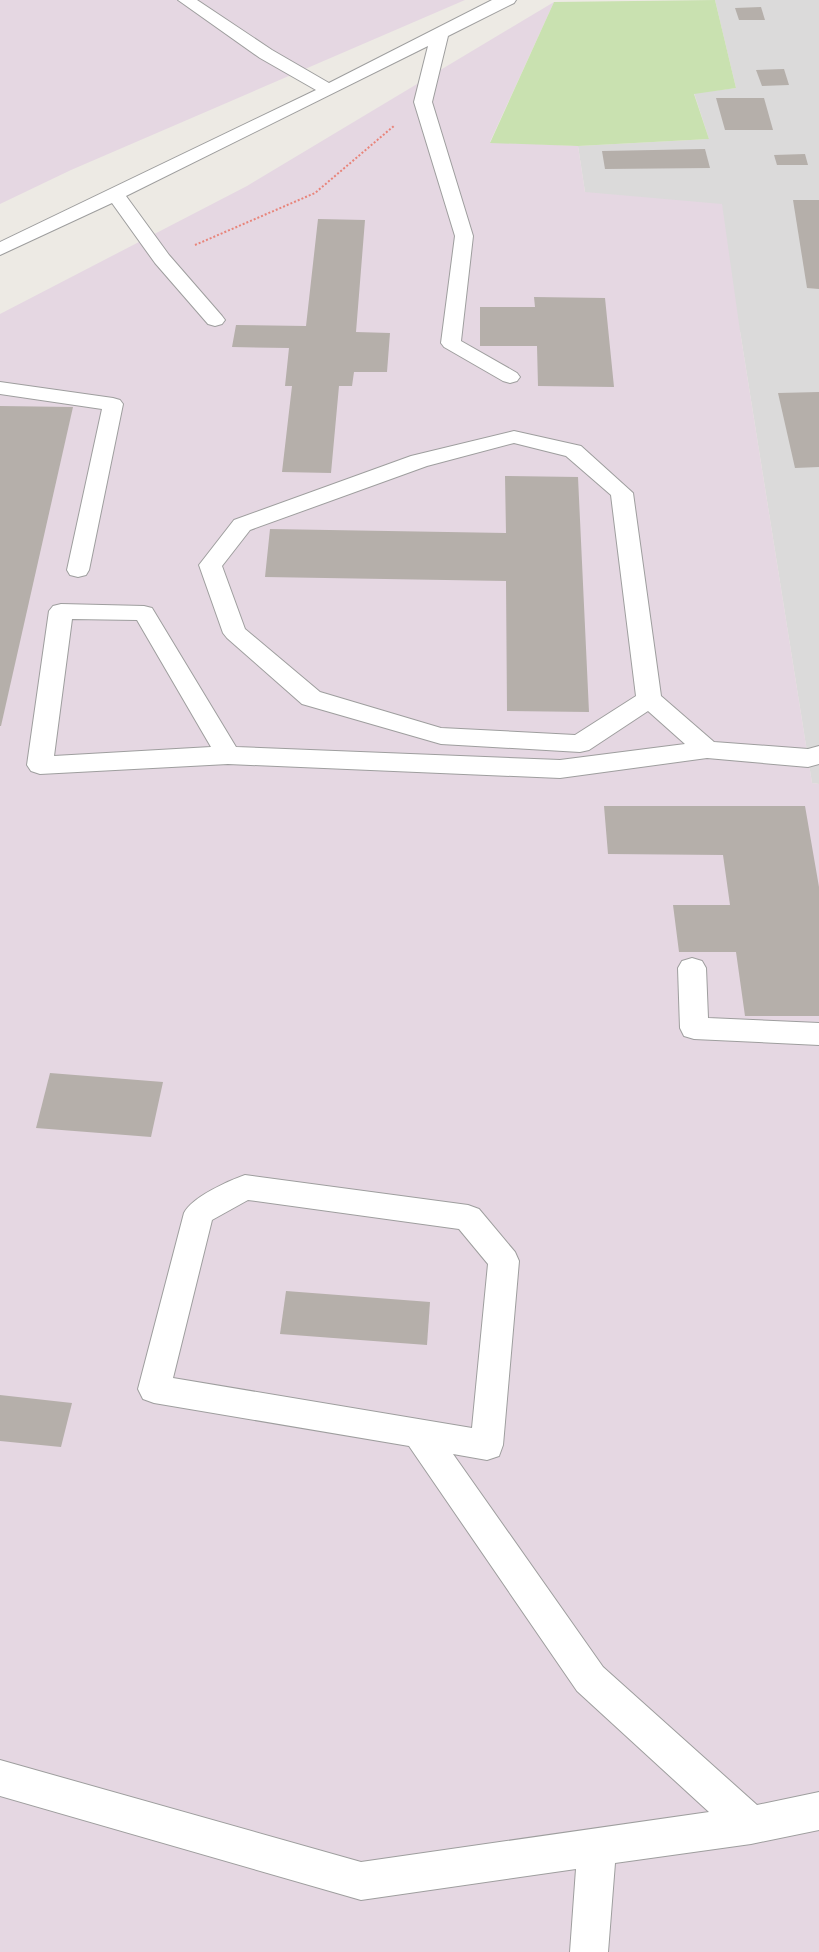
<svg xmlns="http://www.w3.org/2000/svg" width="819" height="1952" font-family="Roboto,sans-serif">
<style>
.residential{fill:#dbdada}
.industrial{fill:#e5d7e2}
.grass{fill:#c9e1b0}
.building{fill:#b5afaa}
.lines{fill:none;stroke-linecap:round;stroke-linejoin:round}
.minor-casing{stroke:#9e9e9e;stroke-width:2}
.path{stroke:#e8847a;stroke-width:2;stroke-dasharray:2 2;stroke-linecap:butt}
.minor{fill:#fff;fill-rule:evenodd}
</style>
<rect width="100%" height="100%" fill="#edeae4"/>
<!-- residential -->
<polygon class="residential" points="715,0 819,0 819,784 812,783 740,331 585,192 578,146 709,139 694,93 736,88"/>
<!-- industrial -->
<g class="industrial">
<polygon points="0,0 465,0 71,170 0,204"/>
<polygon points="554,2 490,142 578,146 585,192 722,204 740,331 812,783 819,784 819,1952 0,1952 0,314 247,186"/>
</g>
<!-- grass -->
<polygon class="grass" points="715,0 736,88 694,94 709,139 578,146 490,143 554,2"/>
<!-- building -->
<g class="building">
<polygon points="761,7 765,20 739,20 735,8"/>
<polygon points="784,69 789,85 762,86 756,70"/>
<polygon points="716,98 764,98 773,130 725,130"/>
<polygon points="705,149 710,168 605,169 602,151"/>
<polygon points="805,154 808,165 777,165 774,155"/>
<polygon points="793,200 819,200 819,289 807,288"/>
<polygon points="318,219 365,220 356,332 390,333 387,372 354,372 352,386 339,386 331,473 282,472 292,386 285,386 289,348 232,347 236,325 306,326"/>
<polygon points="534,297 605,298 614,387 538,386 537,346 480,346 480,307 535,307"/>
<polygon points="819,392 819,467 795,468 778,393"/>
<polygon points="0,406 73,407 1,726 0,726"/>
<polygon points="505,476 578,477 589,712 507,711 506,581 265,577 270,529 506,533"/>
<polygon points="604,806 805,806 819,887 819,1016 745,1016 736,952 679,952 673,905 730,905 723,855 608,854"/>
<polygon points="50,1073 163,1082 151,1137 36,1128"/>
<polygon points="286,1291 430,1302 427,1345 280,1334"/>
<polygon points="0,1395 72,1403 61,1447 0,1441"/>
</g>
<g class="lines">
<!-- minor casing -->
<g class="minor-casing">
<g id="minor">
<polygon points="178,0 197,0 272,50 329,83 492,0 516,0 514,3 448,36 432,102 473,236 461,341 517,373 520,377 517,381 510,383 503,381 444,347 441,343 455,236 414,102 428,46 126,196 169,255 222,316 225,320 222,324 215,326 208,324 155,263 112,203 0,255 0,242 316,90 260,58"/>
<polygon points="0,382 113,398 120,400 123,404 89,570 86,575 78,577 70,575 67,570 102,409 0,394"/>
<path d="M514,431l67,15 52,47 28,203 53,46 94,7 11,-3v18l-11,3 -101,-9 -147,20 -332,-14 -188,10 -9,-3 -4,-6 22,-154 4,-5 8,-2 83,2 8,2 84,139 324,13 125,-16 -37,-33 -59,39 -9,2 -139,-8 -139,-40 -75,-66 -4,-5 -24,-68 35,-45 177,-64zM514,443l52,13 45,39 25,201 -61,39 -134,-7 -121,-36 -75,-63 -23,-63 28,-36 177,-64zM72,619l65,1 74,127 -157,9z"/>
<polygon points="692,958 702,961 706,968 708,1018 819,1023 819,1045 694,1039 684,1036 680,1028 678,968 682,961"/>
<path d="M245,1175l223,30 11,4 36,43 4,9 -16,184 -4,11 -12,4 -34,-6 150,213 154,138 62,-13v38l-68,14 -136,19 -7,89h-38l6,-83 -215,31 -361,-104v-36l361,102 348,-50 -132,-121 -168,-245 -255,-43 -11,-4 -5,-10 46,-176c8,-16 44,-32 61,-38zM248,1200l211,29 29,35 -16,164 -299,-50 39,-158z"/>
</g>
</g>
<!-- path -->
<polyline class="path" points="195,245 315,193 395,125"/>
<!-- minor -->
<use href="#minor" class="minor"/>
</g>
</svg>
